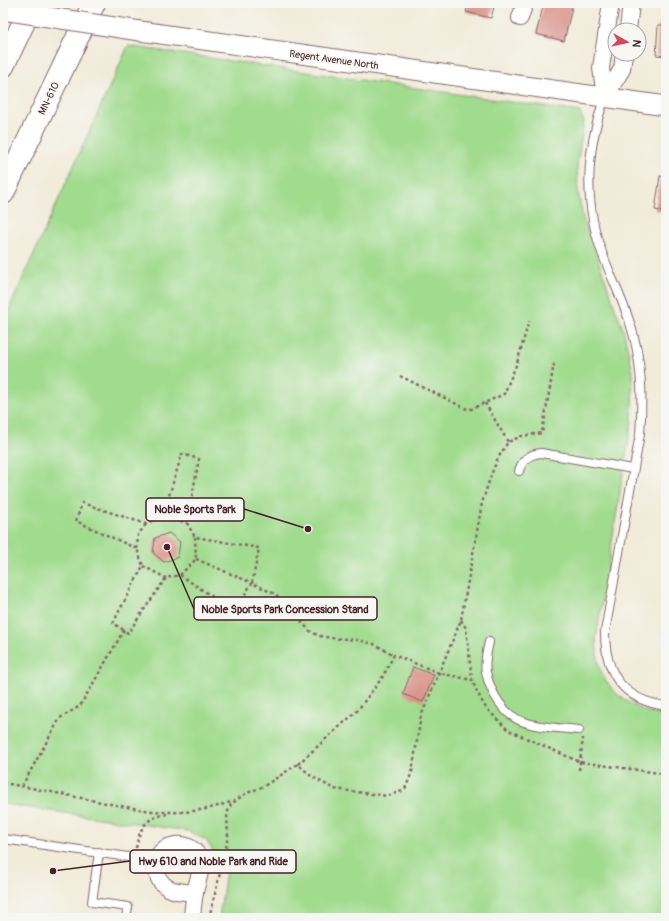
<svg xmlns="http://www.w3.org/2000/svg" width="669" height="921" font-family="Pangolin,sans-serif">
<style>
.green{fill:#a1db8e;stroke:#767d5c}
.building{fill:#da948b}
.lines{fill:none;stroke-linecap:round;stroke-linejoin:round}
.service-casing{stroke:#846668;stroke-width:10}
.minor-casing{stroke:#846668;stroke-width:18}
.tertiary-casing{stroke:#846668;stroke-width:21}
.motorway-casing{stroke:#846668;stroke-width:24}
.path{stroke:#846668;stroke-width:2.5;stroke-dasharray:3 3;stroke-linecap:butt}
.service{stroke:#fff;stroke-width:8}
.minor{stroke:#fff;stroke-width:16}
.tertiary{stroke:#fff;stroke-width:19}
.motorway{stroke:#fff;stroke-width:22}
.tertiary-bridge-casing{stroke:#846668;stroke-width:21;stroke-linecap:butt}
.tertiary-bridge{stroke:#fff;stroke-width:19}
.labels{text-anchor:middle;stroke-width:3.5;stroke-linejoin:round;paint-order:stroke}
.street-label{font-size:10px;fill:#4a1f2b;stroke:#f6f6f2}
.leader{fill:none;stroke:#4a1f2b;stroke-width:1.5}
.callout-dot{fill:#4a1f2b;stroke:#f6f6f2;stroke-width:1.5}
.callout{fill:#f6f6f2;stroke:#4a1f2b;stroke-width:1.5}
.callout-label{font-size:11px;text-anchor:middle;font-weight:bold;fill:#4a1f2b}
</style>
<rect width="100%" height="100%" fill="#f6f6f2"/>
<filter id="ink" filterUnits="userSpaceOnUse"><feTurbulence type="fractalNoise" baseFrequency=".025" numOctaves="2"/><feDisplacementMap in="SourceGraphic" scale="8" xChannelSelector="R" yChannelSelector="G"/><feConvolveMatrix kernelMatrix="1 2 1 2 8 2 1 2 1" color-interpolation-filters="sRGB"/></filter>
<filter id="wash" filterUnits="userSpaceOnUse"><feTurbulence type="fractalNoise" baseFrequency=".012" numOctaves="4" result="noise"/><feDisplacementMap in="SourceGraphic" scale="16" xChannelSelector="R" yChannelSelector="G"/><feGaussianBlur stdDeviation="0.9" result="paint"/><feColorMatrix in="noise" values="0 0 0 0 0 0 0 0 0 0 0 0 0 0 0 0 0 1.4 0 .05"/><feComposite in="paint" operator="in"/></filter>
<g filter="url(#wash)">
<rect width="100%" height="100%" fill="#f1ebd9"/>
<!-- green -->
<path class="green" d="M128,46l452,66 4,10 -7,43 1,27 5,26 41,114 9,41 -1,47 -36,218c1,9 1,19 3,28 9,29 39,46 67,50v202h-447l7,-47 -20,-31 -18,-9 -185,-27v-482z"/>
<g id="blocks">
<!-- building -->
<g class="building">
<polygon points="469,3 495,3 491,18 466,12"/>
<polygon points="544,3 573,3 564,41 536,34"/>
<polygon points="658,25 666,25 666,56 656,55"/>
<polygon points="660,176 666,177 666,212 655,210"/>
<polygon points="169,533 180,542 178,557 164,562 153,553 155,538"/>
<polygon points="413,667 434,675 423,702 403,694"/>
</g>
</g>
</g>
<g filter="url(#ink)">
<use href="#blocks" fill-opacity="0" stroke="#846668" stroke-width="1"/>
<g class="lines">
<!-- service casing -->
<g class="service-casing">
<g id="service">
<path d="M605,97c-14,39 -20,82 -12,123 6,35 26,69 37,103 12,37 13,73 10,111l-35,198c0,42 18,68 61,74"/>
<path d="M519,471c3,-11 10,-17 22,-18l92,16"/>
<path d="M489,642c-2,9 -5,20 -3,30 4,20 18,44 38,50 17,6 37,6 55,8"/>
<polyline points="3,839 156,861"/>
<polyline points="99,852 92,902 128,907 126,918"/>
</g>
</g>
<!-- minor casing -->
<g class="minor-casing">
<g id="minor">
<polyline points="520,18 525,3"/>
<polyline points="628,30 631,3"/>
<polyline points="605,97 601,68 611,3"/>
<polyline points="605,97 622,69 624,54"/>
<path d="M192,918c1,-8 1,-16 3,-25 1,-9 7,-20 5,-30 -4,-30 -55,-21 -42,13 2,7 9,12 15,14 7,2 15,2 22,3"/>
</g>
</g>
<!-- tertiary casing -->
<g class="tertiary-casing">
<polyline id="tertiary" points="140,31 666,106"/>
</g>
<!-- motorway casing -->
<g class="motorway-casing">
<g id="motorway">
<polyline points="3,66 33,3"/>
<polyline points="3,193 94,3"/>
</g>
</g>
<!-- path -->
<g class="path">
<polyline points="400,376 469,410 504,394 517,363 529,321"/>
<polyline points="485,403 508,442"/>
<polyline points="163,515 187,523"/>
<polyline points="137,549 138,535 146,524"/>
<polyline points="196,559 252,583 234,611 180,575 166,578 128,633 113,623 143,566 137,549 76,521 82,503 146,524 163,515 182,454 199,459 187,523 195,537 259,548 252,583 275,594 310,631 319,636 332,638 358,640 374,644 394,655"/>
<polyline points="143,566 166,578"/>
<polyline points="180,575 196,559 195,537"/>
<polyline points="461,620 466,628 472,680 478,694 486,708 508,730 580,762 666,774"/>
<polyline points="298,764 357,711 382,678 394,655 439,673 472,680"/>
<polyline points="579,770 583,738"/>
<path d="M3,783c31,5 62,12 93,18 50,10 87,19 137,0"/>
<polyline points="22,786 60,718 80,706 124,630"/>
<path d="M136,848c4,-21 9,-30 31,-34"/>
<polyline points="209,918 225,853 228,836 227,814 231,804 245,794 264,786 298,764 311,776 334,789 387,796 402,791 406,787 412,772 421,716 461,620 482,503 491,475 498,458 508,442 522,436 542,433 554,364"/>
</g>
<!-- service -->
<use href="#service" class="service"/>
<!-- minor -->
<use href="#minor" class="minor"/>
<!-- tertiary -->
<use href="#tertiary" class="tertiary"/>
<!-- motorway -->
<use href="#motorway" class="motorway"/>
<!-- tertiary-bridge casing -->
<g class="tertiary-bridge-casing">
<polyline id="tertiary-bridge" points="3,10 140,31"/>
</g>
<!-- tertiary-bridge -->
<use href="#tertiary-bridge" class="tertiary-bridge"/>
</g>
</g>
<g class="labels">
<!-- street labels -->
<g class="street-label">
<text transform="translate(334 59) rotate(8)" y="4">Regent Avenue North</text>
<text transform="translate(48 98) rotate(-64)" y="4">MN-610</text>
</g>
</g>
<!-- callouts -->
<path class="leader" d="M308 529L244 509M167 547L194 609M53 871L130 861"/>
<g class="callout-dot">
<circle cx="308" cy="529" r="4"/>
<circle cx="167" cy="547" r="4"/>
<circle cx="53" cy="871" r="4"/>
</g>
<g class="callout">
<rect x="146" y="498" width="98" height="23" rx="4"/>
<rect x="194" y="597" width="183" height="23" rx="4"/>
<rect x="130" y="850" width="166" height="23" rx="4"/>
</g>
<g class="callout-label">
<text x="195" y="513">Noble Sports Park</text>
<text x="285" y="613">Noble Sports Park Concession Stand</text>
<text x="213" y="865">Hwy 610 and Noble Park and Ride</text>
</g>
<!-- margin -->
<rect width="669" height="921" fill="none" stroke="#f6f6f2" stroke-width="16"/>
<!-- north arrow -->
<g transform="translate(627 42) rotate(98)"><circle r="19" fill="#f6f6f2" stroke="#b1a0a2"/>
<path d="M0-3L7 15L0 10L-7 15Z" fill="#d1495b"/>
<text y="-6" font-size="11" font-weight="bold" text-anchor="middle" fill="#4a1f2b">N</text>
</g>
</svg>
